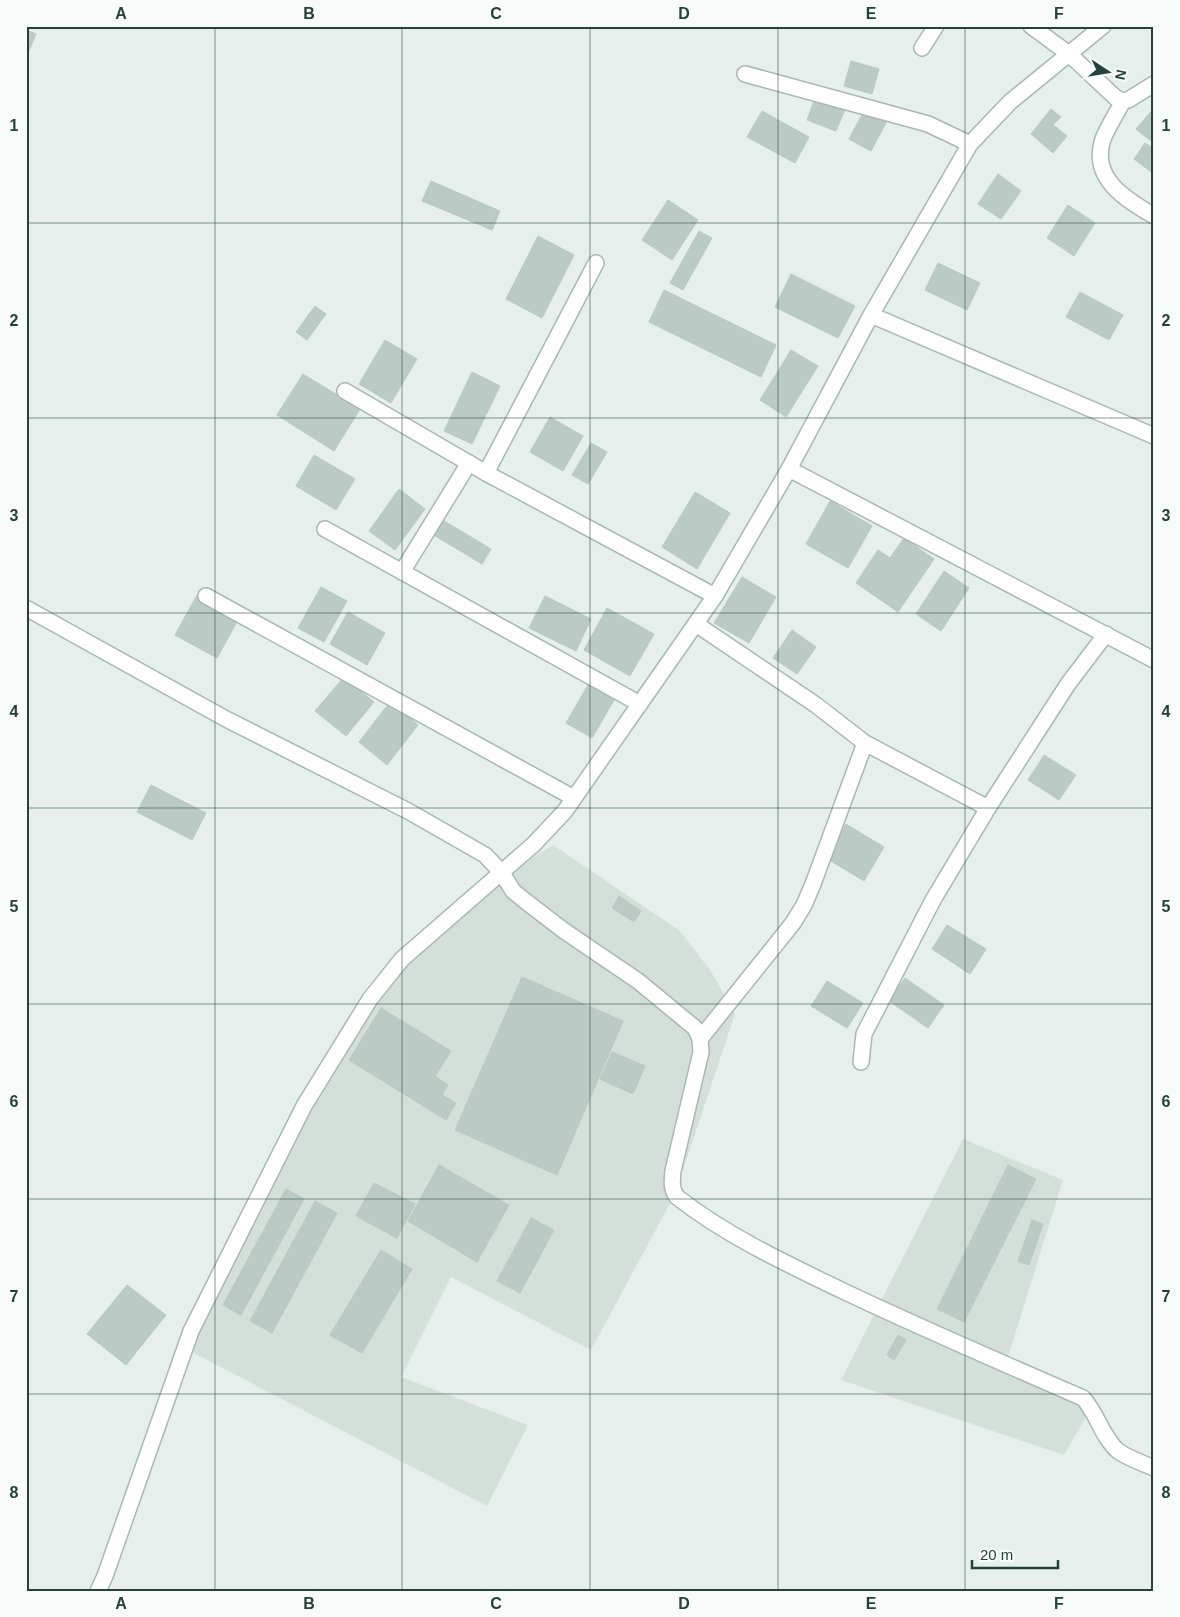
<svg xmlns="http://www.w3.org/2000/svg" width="1180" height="1617" font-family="Helvetica,sans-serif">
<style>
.built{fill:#d4dfda}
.building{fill:#bbcac4;stroke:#b8c9c2}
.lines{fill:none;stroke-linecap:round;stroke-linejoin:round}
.street-casing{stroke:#a8b8b2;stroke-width:18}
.street{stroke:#fff;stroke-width:15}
.grid{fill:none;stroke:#24423a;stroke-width:1;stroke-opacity:0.55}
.neatline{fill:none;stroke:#24423a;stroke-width:2}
.grid-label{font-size:16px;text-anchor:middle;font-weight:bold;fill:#24423a}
</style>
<rect width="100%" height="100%" fill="#e6efeb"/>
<!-- built -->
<g class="built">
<polygon points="553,845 680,931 710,970 735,1014 675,1194 591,1350 451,1277 401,1377 528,1425 487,1506 188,1350 301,1129 393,976 524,862"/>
<polygon points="963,1139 1063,1180 1003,1373 1090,1410 1064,1455 841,1380"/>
</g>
<!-- building -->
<g class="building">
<polygon points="26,30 36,34 26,58"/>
<polygon points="851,61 879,69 872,94 844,86"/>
<polygon points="817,93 847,105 836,131 807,120"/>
<polygon points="1154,108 1154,138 1151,141 1136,129"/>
<polygon points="865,109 887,121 871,151 849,139"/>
<polygon points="1051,109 1061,117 1053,125 1067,136 1053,153 1031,134"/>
<polygon points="762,111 809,137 795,163 747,137"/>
<polygon points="1145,143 1154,149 1154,174 1134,159"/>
<polygon points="998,174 1021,191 1001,219 978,204"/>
<polygon points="431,181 500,211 492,230 422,201"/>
<polygon points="668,200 698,220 672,260 642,240"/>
<polygon points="1068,205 1095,223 1074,256 1047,238"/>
<polygon points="699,231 712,238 683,290 670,283"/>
<polygon points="538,236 574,255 542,318 506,299"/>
<polygon points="938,263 980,283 967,310 925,290"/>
<polygon points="791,274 855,306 838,338 775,307"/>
<polygon points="664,290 776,345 761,377 649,322"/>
<polygon points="1080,292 1123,315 1109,340 1066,317"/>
<polygon points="315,306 326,314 307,340 296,332"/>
<polygon points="385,340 417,359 391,403 359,384"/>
<polygon points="791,350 818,366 786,417 760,400"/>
<polygon points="472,372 500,386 472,444 444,431"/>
<polygon points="303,374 360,409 334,451 277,415"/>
<polygon points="550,417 583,436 563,471 530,452"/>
<polygon points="591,443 607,452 588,484 572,475"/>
<polygon points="314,455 355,479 336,510 296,486"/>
<polygon points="399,489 425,509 395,550 369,531"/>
<polygon points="695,492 730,513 697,569 662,547"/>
<polygon points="830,501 872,526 848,568 806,544"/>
<polygon points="441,519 491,549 482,564 432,534"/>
<polygon points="904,538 934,559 898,612 856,583 878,550 890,558"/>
<polygon points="944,571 969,588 941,631 916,614"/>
<polygon points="742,577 776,597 749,643 714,623"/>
<polygon points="321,587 347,601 324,642 298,628"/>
<polygon points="197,595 239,618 217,658 175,635"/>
<polygon points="545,596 591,619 576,651 529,628"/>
<polygon points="607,608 654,634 630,676 584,650"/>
<polygon points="348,612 385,633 367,665 330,644"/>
<polygon points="792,630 816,647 797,674 773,658"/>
<polygon points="344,677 374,702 346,736 315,711"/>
<polygon points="588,685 614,700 592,738 566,723"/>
<polygon points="390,702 418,725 387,765 359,742"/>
<polygon points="1044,755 1076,775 1059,800 1028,780"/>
<polygon points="151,785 206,813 192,840 137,812"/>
<polygon points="846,824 884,847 864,881 826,858"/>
<polygon points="619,896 641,911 634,922 612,908"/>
<polygon points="947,925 986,949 970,974 932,949"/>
<polygon points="522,977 623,1021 557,1175 455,1130"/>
<polygon points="905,978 944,1005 928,1028 889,1001"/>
<polygon points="827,981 863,1003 847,1028 811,1006"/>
<polygon points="381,1008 451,1051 435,1076 448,1085 442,1095 456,1103 446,1120 349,1060"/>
<polygon points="612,1052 645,1066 633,1094 600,1079"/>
<polygon points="439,1165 509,1205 477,1262 408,1221"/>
<polygon points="1008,1165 1036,1179 964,1322 937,1309"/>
<polygon points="374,1183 415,1204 397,1238 356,1216"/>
<polygon points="286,1189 304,1199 241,1315 223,1305"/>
<polygon points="315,1201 337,1213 272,1333 250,1321"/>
<polygon points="531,1218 554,1230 520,1293 497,1281"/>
<polygon points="1032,1220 1043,1224 1029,1265 1018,1261"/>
<polygon points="381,1250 412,1269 362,1353 330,1335"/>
<polygon points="127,1285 166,1315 126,1365 87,1334"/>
<polygon points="898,1335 906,1340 894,1360 887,1355"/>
</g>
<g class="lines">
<!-- street casing -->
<g class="street-casing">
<g id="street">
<polyline points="1031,26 1069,54 1116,98 1123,101 1128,100 1154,84"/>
<polyline points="922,48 936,26"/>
<polyline points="745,74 928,124 970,144"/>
<path d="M1123,101c-6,12 -15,25 -20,38 -13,39 22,60 51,77"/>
<polyline points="871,315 1154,436"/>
<polyline points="345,391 486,473 715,596"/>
<polyline points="789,469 1154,660"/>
<polyline points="486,473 596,263"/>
<polyline points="325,529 640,704"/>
<polyline points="402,572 469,463"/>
<polyline points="206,596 574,798"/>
<path d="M26,608l200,111 182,92 77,44 17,18 11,18 11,9 39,30 75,51 57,47 5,11 1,13 -28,119c-1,10 -2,18 4,26 50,39 108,66 164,93 80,38 161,73 242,108 14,15 19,39 35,53 10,7 24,12 36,17"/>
<polyline points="696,624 816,705 865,743 988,808"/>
<polyline points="700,1039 793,923 804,905 813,884 865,743"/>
<polyline points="861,1062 864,1034 933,900 988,808 1068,684 1106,634"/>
<polyline points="98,1591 105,1576 191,1331 304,1106 370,999 402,959 534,844 565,811 715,596 789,469 871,315 970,144 1010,102 1103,26"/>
</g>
</g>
<!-- street -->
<use href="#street" class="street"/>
</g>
<!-- grid -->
<path class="grid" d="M215,26v1565M402,26v1565M590,26v1565M778,26v1565M965,26v1565M26,223h1128M26,418h1128M26,613h1128M26,808h1128M26,1004h1128M26,1199h1128M26,1394h1128"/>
<!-- border -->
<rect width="1180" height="1617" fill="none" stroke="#f7fbf9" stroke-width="55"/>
<!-- north arrow -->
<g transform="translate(1108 72) rotate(102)" stroke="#f7fbf9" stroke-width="4" paint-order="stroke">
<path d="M0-4L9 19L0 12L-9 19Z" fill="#24423a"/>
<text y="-8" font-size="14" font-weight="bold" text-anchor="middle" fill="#24423a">N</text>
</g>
<!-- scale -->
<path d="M972 1560v8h86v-8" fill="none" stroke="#24423a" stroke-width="2.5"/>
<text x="980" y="1560" font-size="15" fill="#24423a" stroke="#f7fbf9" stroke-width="4" paint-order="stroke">20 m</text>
<rect x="28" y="28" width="1124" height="1562" class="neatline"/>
<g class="grid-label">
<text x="121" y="19">A</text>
<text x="309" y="19">B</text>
<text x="496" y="19">C</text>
<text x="684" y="19">D</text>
<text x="871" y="19">E</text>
<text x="1059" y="19">F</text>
<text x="14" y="131">1</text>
<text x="1166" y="131">1</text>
<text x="14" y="326">2</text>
<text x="1166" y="326">2</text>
<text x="14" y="521">3</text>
<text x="1166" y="521">3</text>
<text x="14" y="717">4</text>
<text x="1166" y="717">4</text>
<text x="14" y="912">5</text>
<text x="1166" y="912">5</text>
<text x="14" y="1107">6</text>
<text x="1166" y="1107">6</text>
<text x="14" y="1302">7</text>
<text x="1166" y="1302">7</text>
<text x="14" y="1498">8</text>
<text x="1166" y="1498">8</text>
<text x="121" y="1609">A</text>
<text x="309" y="1609">B</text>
<text x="496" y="1609">C</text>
<text x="684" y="1609">D</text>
<text x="871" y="1609">E</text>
<text x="1059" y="1609">F</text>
</g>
</svg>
